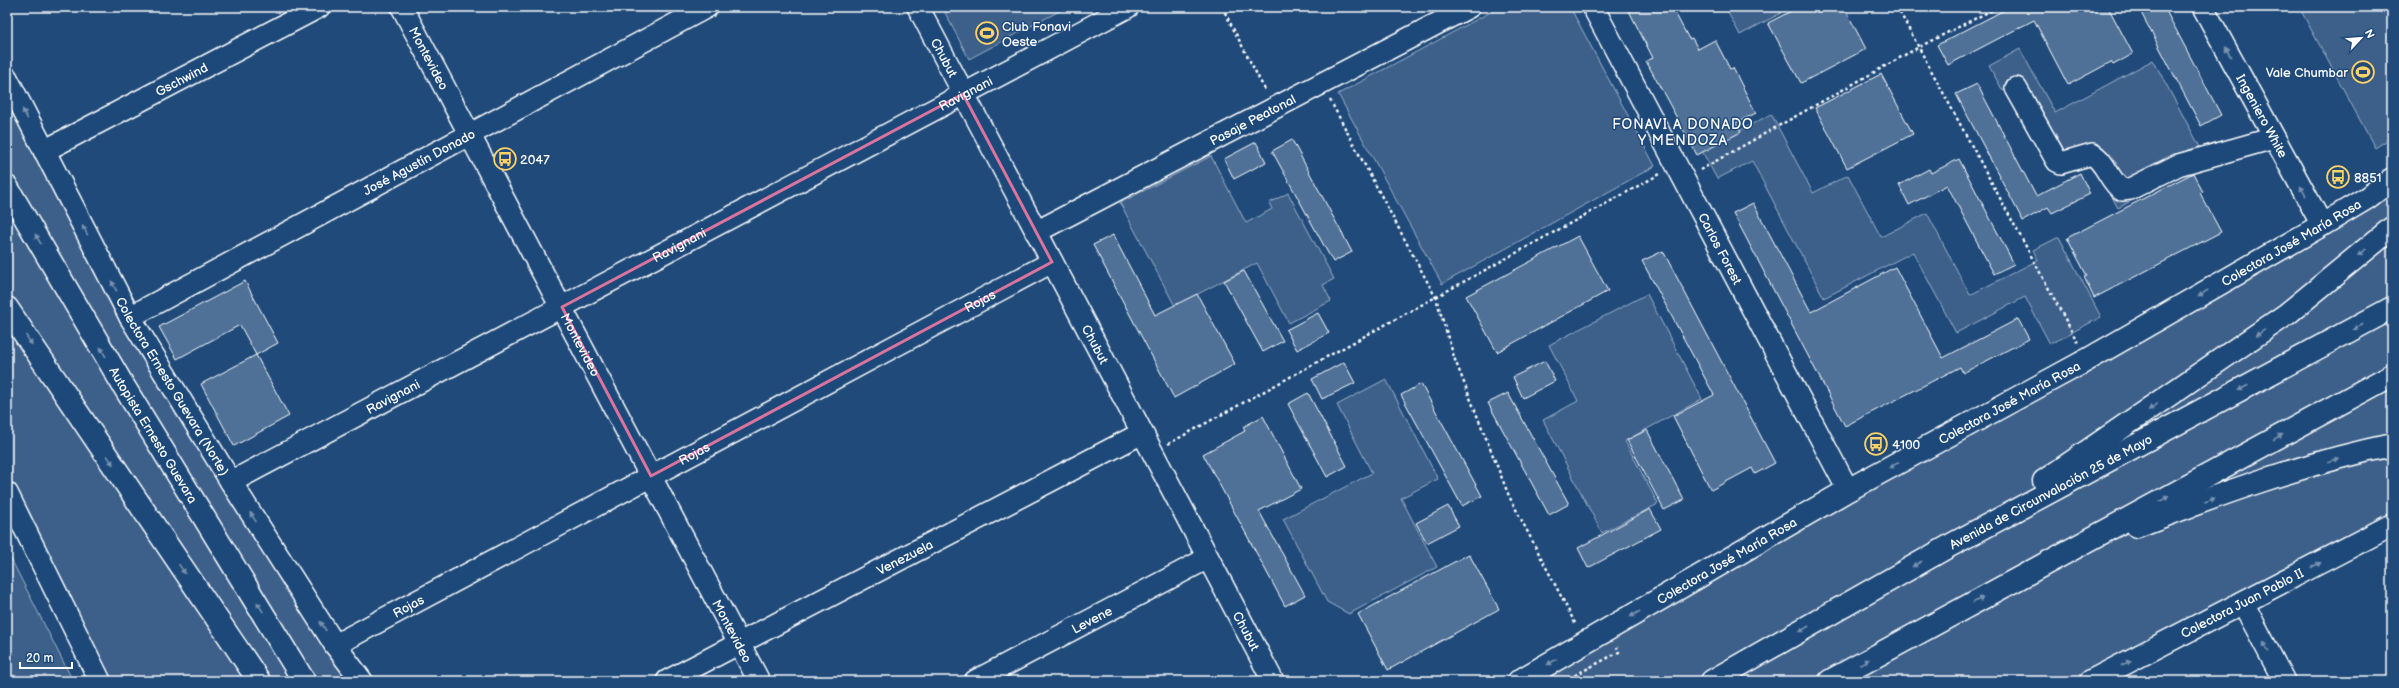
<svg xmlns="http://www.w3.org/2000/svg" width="2399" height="688" font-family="'Balsamiq Sans',sans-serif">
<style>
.green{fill:#3c618b;stroke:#9eb0c5}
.building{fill:#507197;stroke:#fff}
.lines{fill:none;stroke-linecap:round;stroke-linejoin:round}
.minor-casing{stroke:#fff;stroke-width:24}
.major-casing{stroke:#fff;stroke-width:25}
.highway-casing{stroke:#fff;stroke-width:25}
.path{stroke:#fff;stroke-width:2.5;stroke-dasharray:3 3;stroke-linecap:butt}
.minor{stroke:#1f4a7a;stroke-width:21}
.major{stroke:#1f4a7a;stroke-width:22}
.highway{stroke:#1f4a7a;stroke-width:22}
.oneway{fill:#7992af}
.marked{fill:none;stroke:#da749d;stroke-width:3;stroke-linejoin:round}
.labels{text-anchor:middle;stroke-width:3;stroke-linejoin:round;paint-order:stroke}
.poi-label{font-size:13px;fill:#fff;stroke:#1f4a7a;text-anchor:start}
.street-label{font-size:13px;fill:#fff;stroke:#1f4a7a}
.neighbourhood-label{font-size:14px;letter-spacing:1px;fill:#fff;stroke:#1f4a7a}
</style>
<rect width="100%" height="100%" fill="#1f4a7a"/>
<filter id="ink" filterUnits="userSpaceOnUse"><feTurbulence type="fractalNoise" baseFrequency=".025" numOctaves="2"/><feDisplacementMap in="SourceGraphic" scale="8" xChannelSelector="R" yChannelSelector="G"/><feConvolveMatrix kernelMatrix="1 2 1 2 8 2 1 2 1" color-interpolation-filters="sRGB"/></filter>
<g filter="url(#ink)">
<!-- green -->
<g class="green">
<polygon points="942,7 1067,7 969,59"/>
<polygon points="1500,7 1570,7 1655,166 1442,284 1338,94"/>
<polygon points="1725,7 1777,7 1781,13 1740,35"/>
<polygon points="2299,7 2392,7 2392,137 2375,148"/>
<polygon points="2020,49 2055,113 2153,60 2207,160 2118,208 2091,159 2061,175 2013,85 2003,91 1989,66"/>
<polygon points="7,78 103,265 362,681 100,681 7,493"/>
<polygon points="1771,114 1813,193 1848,175 1881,237 1927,213 1970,295 2038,260 2033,250 2059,237 2101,317 2050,344 2025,297 1956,333 1913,252 1824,298 1752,161 1717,179 1702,151"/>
<polygon points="1211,156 1246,223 1272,209 1269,203 1288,193 1334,279 1323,285 1331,301 1289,323 1257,263 1175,306 1120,203"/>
<polygon points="2392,179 2392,525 2091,681 1519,681"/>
<polygon points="1647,294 1702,399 1625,441 1658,504 1602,533 1543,420 1578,401 1549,345"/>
<polygon points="1386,379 1438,479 1401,498 1437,567 1349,614 1327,602 1283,519 1372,473 1337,405"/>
<polygon points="7,551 73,681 7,681"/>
</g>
<!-- building -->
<g class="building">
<polygon points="1627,7 1672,7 1689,39 1692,38 1698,49 1715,40 1730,69 1733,68 1756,113 1736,123 1741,132 1697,155 1646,61 1653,58"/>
<polygon points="1799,7 1844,7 1866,49 1801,83 1768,23"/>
<polygon points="2010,7 2108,7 2133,54 2113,65 2111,62 2068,85 2034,20 1948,65 1937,45"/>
<polygon points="2138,7 2164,7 2221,115 2201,126"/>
<polygon points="1881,74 1913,134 1847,168 1815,108"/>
<polygon points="1977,84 2036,196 2080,173 2090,194 2052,213 2048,207 2023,221 1956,94"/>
<polygon points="1292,140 1352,252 1333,262 1272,151"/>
<polygon points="1256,142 1266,162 1234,179 1224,159"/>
<polygon points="1959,159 2014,264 1994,274 1947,185 1909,205 1899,185 1929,169 1931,173"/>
<polygon points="2193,173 2203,192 2200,193 2221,232 2094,298 2084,277 2087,276 2067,238"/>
<polygon points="1753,203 1811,312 1895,267 1943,358 2018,319 2029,339 1963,373 1960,367 1845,426 1733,213"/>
<polygon points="1113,235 1155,315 1197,294 1235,364 1174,398 1093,245"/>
<polygon points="1578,236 1608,291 1497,352 1466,296"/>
<polygon points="1663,251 1775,463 1755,474 1752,468 1711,490 1673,416 1714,395 1642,261"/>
<polygon points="1244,271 1283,341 1263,352 1224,281"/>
<polygon points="245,281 278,343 256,355 240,325 177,359 159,327"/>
<polygon points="1318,313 1329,333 1297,350 1286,330"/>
<polygon points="256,355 289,416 234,446 201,384"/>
<polygon points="1545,361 1555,381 1523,398 1513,377"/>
<polygon points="1344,362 1355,383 1322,399 1312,379"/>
<polygon points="1421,384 1482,496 1462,506 1401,395"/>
<polygon points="1308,393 1347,466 1327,477 1288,404"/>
<polygon points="1508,393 1569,504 1549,515 1488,403"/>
<polygon points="1263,416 1301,489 1259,511 1305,595 1285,606 1203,454 1245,431 1243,427"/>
<polygon points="1647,430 1684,500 1664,510 1627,440"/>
<polygon points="1448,506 1459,526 1427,543 1416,523"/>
<polygon points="1650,509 1661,529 1588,568 1578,548"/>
<polygon points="1469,554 1499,609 1388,670 1358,614"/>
</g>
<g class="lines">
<!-- minor casing -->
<g class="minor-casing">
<g id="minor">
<path id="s1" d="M402,7l357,674"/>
<path id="s2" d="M918,7l355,674"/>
<path id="s3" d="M1593,7l255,483"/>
<path id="s4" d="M2203,7l119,218"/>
<path id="s5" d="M7,78l123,239 101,165 104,163 27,36"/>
<path d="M2016,88l41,73 4,2 31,-9c14,8 17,27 30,36l8,-1 48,-24 96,-27"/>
<path id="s6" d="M44,151l275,-144"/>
<path id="s7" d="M1036,232l433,-225"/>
<path id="s8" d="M130,317l577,-310"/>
<path id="s9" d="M231,482l897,-475"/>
<polyline points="7,493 100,681"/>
<polyline points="2243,603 2284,681"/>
<path id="s10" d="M335,645l717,-383"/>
<path id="s11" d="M667,681l475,-248"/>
<path id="s12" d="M975,681l233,-123"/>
</g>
</g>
<!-- major casing -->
<g class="major-casing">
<g id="major">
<path id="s13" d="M1519,681l329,-191 239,-130 235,-135 45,-27 25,-19"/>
<path id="s14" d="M2091,681l301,-156"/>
</g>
</g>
<!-- highway casing -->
<g class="highway-casing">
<g id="highway">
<path id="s15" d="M7,187l116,198 181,296"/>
<polyline points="7,308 259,681"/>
<polyline points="2044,481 2287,314 2392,228"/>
<path d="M2137,526c83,-32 168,-63 255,-81"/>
<path id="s16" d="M1712,681l239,-136 441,-237"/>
<polyline points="1830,681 2392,375"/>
</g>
</g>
<!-- path -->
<g class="path">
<polyline points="1222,7 1266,92"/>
<polyline points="1897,7 2078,343"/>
<polyline points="1330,100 1436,298 1455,360 1509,496 1576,625"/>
<polyline points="1700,170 1919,47 1998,7"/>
<polyline points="1168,444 1660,174"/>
<polyline points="1564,681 1619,652 1617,647"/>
</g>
<!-- minor -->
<use href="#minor" class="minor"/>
<!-- major -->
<use href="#major" class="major"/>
<!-- highway -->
<use href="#highway" class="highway"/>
</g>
<!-- one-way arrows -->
<defs><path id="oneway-solid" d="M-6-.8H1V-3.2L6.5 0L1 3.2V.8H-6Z"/></defs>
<g class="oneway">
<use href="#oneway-solid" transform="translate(2228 52) rotate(-119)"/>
<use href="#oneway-solid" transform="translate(25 114) rotate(-117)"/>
<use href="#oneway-solid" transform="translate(2303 191) rotate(-119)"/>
<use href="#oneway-solid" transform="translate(85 230) rotate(-117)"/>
<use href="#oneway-solid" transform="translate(38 239) rotate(-120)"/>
<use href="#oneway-solid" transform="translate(2362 252) rotate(140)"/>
<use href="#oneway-solid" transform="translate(114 286) rotate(-118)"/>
<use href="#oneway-solid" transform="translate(2203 293) rotate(150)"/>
<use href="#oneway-solid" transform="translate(2358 327) rotate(152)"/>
<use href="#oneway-solid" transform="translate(2260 333) rotate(146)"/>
<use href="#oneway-solid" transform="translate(29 340) rotate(56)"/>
<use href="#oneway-solid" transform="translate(103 352) rotate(-120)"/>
<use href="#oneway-solid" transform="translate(2243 388) rotate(152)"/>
<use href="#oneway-solid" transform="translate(2153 407) rotate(146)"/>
<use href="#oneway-solid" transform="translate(2278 437) rotate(-29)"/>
<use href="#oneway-solid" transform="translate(110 460) rotate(56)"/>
<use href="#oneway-solid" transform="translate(2334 460) rotate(-17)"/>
<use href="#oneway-solid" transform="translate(1894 465) rotate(151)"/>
<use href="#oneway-solid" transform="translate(2164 499) rotate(-29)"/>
<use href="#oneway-solid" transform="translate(2210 500) rotate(-20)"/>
<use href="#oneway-solid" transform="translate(253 517) rotate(-123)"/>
<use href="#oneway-solid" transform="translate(1917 564) rotate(150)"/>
<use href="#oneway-solid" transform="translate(2316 565) rotate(-27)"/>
<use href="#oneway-solid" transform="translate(182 569) rotate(56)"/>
<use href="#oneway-solid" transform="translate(1978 600) rotate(-29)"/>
<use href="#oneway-solid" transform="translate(260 607) rotate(-122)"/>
<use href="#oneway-solid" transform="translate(1635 614) rotate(150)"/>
<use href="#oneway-solid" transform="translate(323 626) rotate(-123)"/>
<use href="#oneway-solid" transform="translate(1804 629) rotate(150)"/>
<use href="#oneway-solid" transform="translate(2266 647) rotate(-118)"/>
<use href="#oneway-solid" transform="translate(1552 662) rotate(150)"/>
<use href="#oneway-solid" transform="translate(1864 662) rotate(-29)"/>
<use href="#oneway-solid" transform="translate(2126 663) rotate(-27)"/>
</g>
</g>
<!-- marked area -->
<path class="marked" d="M963,94l89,168 -401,214 -89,-169z"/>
<!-- icons -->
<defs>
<g id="stadium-ring" transform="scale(1.15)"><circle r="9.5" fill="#1f4a7a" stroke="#ffd166" stroke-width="1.5"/><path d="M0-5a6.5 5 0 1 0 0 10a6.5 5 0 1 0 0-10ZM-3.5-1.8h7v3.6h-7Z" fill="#ffd166"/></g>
<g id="bus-ring" transform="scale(1.15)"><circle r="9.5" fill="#1f4a7a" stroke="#ffd166" stroke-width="1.5"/><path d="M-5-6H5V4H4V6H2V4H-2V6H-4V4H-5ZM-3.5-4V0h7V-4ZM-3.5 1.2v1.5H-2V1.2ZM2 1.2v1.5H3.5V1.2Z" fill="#ffd166"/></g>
</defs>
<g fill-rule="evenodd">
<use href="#stadium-ring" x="987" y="33"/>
<use href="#stadium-ring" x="2363" y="72"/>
<use href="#bus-ring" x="505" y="159"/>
<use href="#bus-ring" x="2338" y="177"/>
<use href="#bus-ring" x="1876" y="444"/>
</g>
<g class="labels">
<!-- poi labels -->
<g class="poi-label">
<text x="1002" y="31">Club Fonavi<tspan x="1002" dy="15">Oeste</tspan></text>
<text x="2348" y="77" text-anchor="end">Vale Chumbar</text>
<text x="520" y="164">2047</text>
<text x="2354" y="182">8851</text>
<text x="1892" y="449">4100</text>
</g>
<!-- street labels -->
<g class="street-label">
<text dy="5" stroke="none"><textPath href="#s2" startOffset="57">Chubut</textPath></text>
<text dy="5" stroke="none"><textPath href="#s1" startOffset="58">Montevideo</textPath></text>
<text dy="5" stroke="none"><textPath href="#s6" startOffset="155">Gschwind</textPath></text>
<text dy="5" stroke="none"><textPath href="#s9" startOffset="831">Ravignani</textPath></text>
<text dy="5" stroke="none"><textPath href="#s4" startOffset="124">Ingeniero White</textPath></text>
<text dy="5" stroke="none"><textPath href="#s7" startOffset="244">Pasaje Peatonal</textPath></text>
<text dy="5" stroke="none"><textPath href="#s8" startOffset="328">José Agustín Donado</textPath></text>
<text dy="5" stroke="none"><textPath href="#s13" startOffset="888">Colectora José María Rosa</textPath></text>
<text dy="5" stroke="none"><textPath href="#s9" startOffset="507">Ravignani</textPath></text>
<text dy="5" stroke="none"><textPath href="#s3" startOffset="273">Carlos Forest</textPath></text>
<text dy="5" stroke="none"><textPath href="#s10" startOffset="731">Rojas</textPath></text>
<text dy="5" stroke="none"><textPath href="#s1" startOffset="382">Montevideo</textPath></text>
<text dy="5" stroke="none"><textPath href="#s2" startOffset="381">Chubut</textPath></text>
<text dy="5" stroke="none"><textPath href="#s5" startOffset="350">Colectora Ernesto Guevara (Norte)</textPath></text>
<text dy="5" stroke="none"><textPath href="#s9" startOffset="183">Ravignani</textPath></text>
<text dy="5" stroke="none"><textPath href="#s13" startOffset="564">Colectora José María Rosa</textPath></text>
<text dy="5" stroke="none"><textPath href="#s15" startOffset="288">Autopista Ernesto Guevara</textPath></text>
<text dy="5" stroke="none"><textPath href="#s10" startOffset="407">Rojas</textPath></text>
<text dy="5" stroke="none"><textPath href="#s16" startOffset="388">Avenida de Circunvalación 25 de Mayo</textPath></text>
<text dy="5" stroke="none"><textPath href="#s11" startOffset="268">Venezuela</textPath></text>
<text dy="5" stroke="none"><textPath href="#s13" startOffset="240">Colectora José María Rosa</textPath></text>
<text dy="5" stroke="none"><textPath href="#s14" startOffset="170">Colectora Juan Pablo II</textPath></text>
<text dy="5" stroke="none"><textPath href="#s10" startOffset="83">Rojas</textPath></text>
<text dy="5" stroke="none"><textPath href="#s12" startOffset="132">Levene</textPath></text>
<text dy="5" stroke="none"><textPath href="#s1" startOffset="706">Montevideo</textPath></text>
<text dy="5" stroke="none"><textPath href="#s2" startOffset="705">Chubut</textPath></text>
</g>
<!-- neighbourhood labels -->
<g class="neighbourhood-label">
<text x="1683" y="129">FONAVI A DONADO<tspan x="1683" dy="16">Y MENDOZA</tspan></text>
</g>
</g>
<!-- margin -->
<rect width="2399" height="688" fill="none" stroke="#1f4a7a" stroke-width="24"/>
<rect x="12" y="12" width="2375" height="664" fill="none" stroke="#fff" stroke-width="1.5" filter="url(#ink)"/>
<!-- north arrow -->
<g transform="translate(2361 38) rotate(64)" stroke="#1f4a7a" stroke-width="3" paint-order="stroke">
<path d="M0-3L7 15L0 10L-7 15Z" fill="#ffffff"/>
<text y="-6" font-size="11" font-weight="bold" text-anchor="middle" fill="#ffffff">N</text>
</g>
<!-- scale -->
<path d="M20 662v6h52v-6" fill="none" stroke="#ffffff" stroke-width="2"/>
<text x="26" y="662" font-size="12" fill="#ffffff" stroke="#1f4a7a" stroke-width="3" paint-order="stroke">20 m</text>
</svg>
